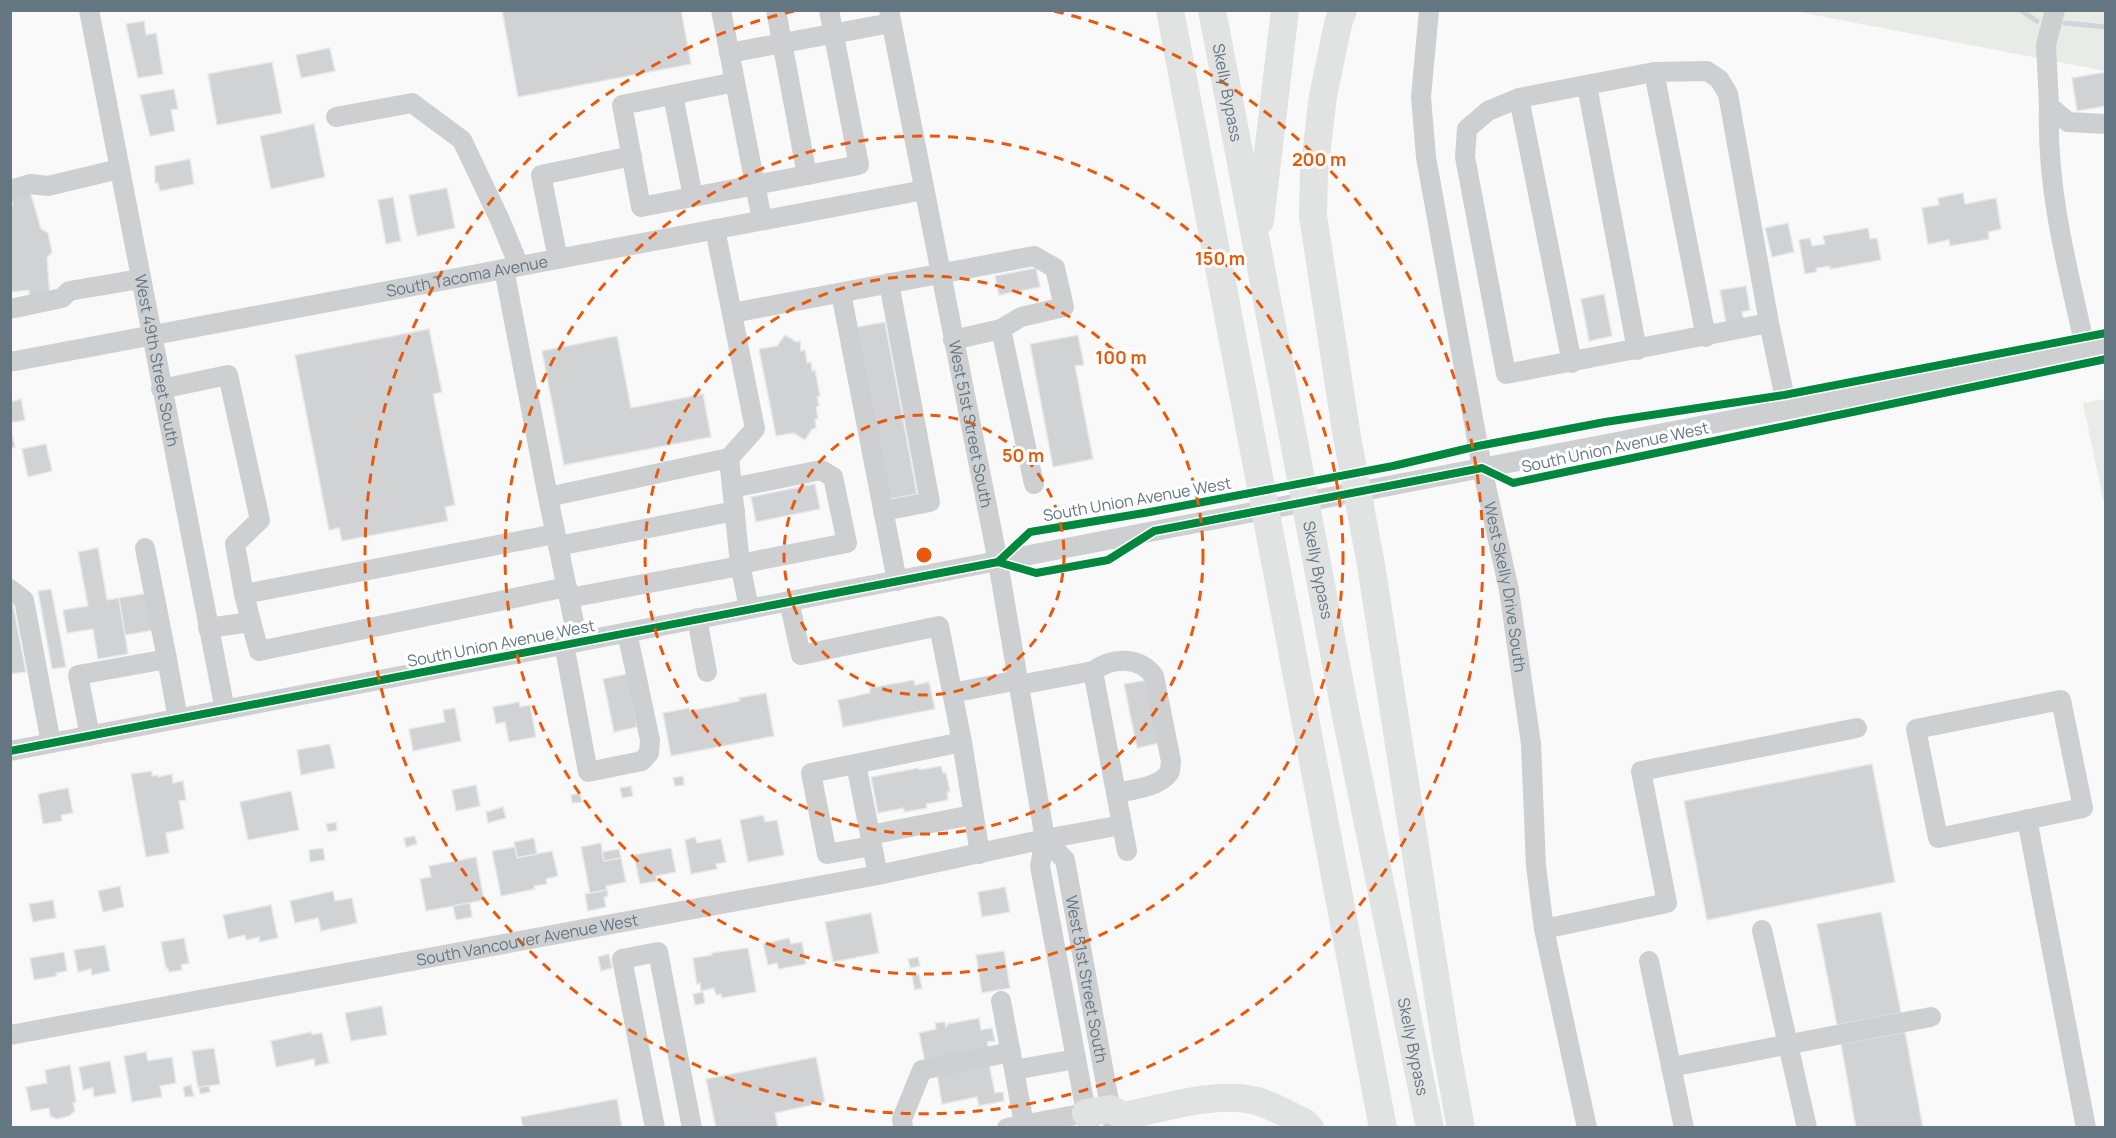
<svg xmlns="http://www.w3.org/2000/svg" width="2116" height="1138" font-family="Manrope,sans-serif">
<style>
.green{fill:#e8ebe6}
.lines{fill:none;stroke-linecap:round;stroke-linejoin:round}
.stream{stroke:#ced6d9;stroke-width:5}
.building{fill:#d0d2d3;stroke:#e8e8e8;stroke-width:1.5}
.minor{stroke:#cecfd0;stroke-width:20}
.highway{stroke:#e1e2e2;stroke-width:28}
.cycleway-casing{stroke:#fff;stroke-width:11}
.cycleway{stroke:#00873e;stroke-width:8}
.ring{fill:none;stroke:#e8590c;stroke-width:3;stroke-dasharray:10 8}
.labels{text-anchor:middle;stroke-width:6;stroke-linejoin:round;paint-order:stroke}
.street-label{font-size:16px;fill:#657683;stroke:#fff}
.centre{fill:#e8590c;stroke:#fff;stroke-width:3}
.ring-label{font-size:18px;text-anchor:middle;font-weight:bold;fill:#e8590c;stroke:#fff;stroke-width:6;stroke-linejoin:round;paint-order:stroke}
</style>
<rect width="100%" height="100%" fill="#f9f9f9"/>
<!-- green -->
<g class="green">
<polygon points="1794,11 2105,11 2105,71"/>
<polygon points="2105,399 2106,399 2105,508 2083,403"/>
</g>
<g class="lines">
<!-- stream -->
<g class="stream">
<polyline points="2020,10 2037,21"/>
<polyline points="2065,23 2106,27"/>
</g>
</g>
<!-- building -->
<g class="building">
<polygon points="502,10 681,10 691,64 518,97"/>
<polygon points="144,21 146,35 156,33 163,74 138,78 126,24"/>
<polygon points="330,48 335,71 301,78 296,55"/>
<polygon points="272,62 282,113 217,125 208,74"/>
<polygon points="2106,72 2106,106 2077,111 2072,78"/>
<polygon points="174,89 178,109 171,110 175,131 150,136 140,95"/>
<polygon points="314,124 325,177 271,189 260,136"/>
<polygon points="190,159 194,184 160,191 158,183 155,183 155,166"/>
<polygon points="29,188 41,229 48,233 52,252 47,258 50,298 29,300 29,290 10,292 10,205 13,204 10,198"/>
<polygon points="447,188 455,228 417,236 409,195"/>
<polygon points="1963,193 1965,204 1996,198 2001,229 1988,232 1989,239 1950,246 1949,240 1928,244 1922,208 1939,205 1938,198"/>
<polygon points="393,197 401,241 386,244 378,200"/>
<polygon points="1788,223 1794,252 1772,257 1765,228"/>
<polygon points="1868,228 1870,239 1877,238 1881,260 1830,269 1830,266 1816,268 1817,272 1805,274 1799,240 1810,238 1812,246 1825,244 1823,236"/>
<polygon points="1036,268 1040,287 999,295 995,276"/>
<polygon points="1746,286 1750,310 1742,312 1744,321 1726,323 1720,290"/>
<polygon points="1604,294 1612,336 1589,341 1581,299"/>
<polygon points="885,322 917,494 890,499 857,327"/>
<polygon points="429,329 442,392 433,394 455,505 445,507 448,521 342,541 339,528 329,530 295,355"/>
<polygon points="785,335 796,342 800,341 801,351 805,350 807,363 811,362 812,371 815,370 820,396 817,397 819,406 816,407 818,419 815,419 816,428 812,429 805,440 794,433 776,436 759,349 777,346"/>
<polygon points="1078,335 1084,365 1075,366 1093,459 1053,467 1030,344"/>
<polygon points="617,336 631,408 703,394 711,437 564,465 542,351"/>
<polygon points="21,399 25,420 10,423 10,402"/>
<polygon points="10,424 15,447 10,448"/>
<polygon points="46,444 52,471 28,477 22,449"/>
<polygon points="815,484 820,509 756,522 751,497"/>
<polygon points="98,548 107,600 119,598 128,654 98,659 93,629 67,633 63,610 88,606 78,552"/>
<polygon points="51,589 66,667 52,669 38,591"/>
<polygon points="148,593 154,630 125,635 119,598"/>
<polygon points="10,604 13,604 26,672 10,674"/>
<polygon points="627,674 637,727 614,732 603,679"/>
<polygon points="914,680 915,685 929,682 935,709 843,727 838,700 870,693 870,688"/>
<polygon points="1147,680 1160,743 1137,748 1124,684"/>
<polygon points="766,693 774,736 671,756 663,713 689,708 690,711 740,701 739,698"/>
<polygon points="519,702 520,707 530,705 536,737 509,742 505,722 496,724 493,707"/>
<polygon points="455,708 461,741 413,751 409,729 445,722 443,710"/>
<polygon points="330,744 335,768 301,775 297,750"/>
<polygon points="1872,764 1895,882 1707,920 1684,801"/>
<polygon points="941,766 943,773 946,773 950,792 947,792 948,800 926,804 927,808 904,812 904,808 878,813 871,777 918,768 919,770"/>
<polygon points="152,771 152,776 158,775 158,777 172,774 173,783 183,781 186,800 179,801 184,829 166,833 169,853 146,857 131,774"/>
<polygon points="683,776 684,785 675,786 673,778"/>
<polygon points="476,785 480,806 456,811 452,790"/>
<polygon points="631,786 633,796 622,798 620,788"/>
<polygon points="68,788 73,813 61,815 62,821 43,824 38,794"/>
<polygon points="291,791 299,830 248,840 240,802"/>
<polygon points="580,793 582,802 572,803 571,795"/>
<polygon points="503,807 506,818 488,823 486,812"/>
<polygon points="763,815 765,822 777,820 784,855 748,862 740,820"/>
<polygon points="336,822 337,830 328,832 326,824"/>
<polygon points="415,836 417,844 406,847 404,838"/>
<polygon points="695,837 697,843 721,839 726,862 716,864 717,869 691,874 685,840"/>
<polygon points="534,838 537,854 517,858 514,842"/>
<polygon points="601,843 604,861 621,858 626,882 606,886 607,890 590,893 581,847"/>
<polygon points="515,847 517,858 552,851 558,876 546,879 547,884 534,886 535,889 501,896 492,851"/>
<polygon points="323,848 325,860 310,862 309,850"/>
<polygon points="671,848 676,872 656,876 657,881 640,884 634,855"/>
<polygon points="619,849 621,858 604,861 602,852"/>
<polygon points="476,857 484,900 426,911 420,879 431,877 429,866"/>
<polygon points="120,886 124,907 103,912 98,891"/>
<polygon points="1005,887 1010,912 982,917 978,892"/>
<polygon points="607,890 608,896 604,897 606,907 588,911 585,894"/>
<polygon points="333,891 335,901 352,898 357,923 321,931 318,918 295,923 290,901"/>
<polygon points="53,900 56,918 33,922 29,904"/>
<polygon points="470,903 472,917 456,920 453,906"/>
<polygon points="271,905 278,938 260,942 259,937 246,940 245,935 228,939 223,915"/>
<polygon points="1881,912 1901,1013 1837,1025 1817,924"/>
<polygon points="871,913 879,953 833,962 825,922"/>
<polygon points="184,938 189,963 181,965 182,970 169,972 168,968 166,968 161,942"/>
<polygon points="789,938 791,944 802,942 806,964 779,969 777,963 768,965 763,944"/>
<polygon points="105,945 110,971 92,975 91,969 78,972 74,950"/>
<polygon points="748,948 756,992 722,998 721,994 716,995 714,988 701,991 700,983 697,984 693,958 712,955 712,953"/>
<polygon points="1004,951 1010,988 982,993 976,955"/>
<polygon points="64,952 67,971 56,973 57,976 34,980 30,958"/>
<polygon points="609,954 612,968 601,971 598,957"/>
<polygon points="918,957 920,966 910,968 908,959"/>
<polygon points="919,974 922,988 915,990 912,976"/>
<polygon points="703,992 705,1003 695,1005 693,994"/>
<polygon points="382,1006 387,1035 351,1041 345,1013"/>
<polygon points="979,1018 981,1030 992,1028 995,1041 987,1042 990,1054 926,1067 919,1033 936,1029 935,1023 945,1022 946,1027 948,1024"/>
<polygon points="311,1032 312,1035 322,1033 329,1063 315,1066 314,1059 276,1067 271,1041"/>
<polygon points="1905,1032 1923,1128 1856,1128 1841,1044"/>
<polygon points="214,1048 220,1084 198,1088 192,1051"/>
<polygon points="146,1052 148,1061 172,1057 176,1083 160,1086 162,1097 132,1102 124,1056"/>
<polygon points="816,1057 825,1102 775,1113 778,1128 716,1128 706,1079"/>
<polygon points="110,1061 116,1093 94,1097 93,1088 83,1090 79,1067"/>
<polygon points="989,1064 995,1093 1003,1092 1004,1101 979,1106 977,1097 942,1104 937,1074"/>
<polygon points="70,1065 76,1102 73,1103 75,1111 69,1116 57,1119 50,1116 49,1108 31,1111 26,1087 47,1083 45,1070"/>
<polygon points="191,1085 194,1096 185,1097 183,1087"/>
<polygon points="209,1086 210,1092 200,1094 199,1087"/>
<polygon points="617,1099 622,1128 523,1128 521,1117"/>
</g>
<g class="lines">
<!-- minor -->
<g class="minor">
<path id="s1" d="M89,10l136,700"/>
<polyline points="721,10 762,220"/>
<polyline points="776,10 807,175"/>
<path id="s2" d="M889,10l109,552 47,277 -5,27 49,262"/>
<path id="s3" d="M1429,10l-8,87 5,60 56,311 27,122 22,154 5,122 8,63 43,199"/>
<polyline points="729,53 891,23"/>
<polyline points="1654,72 1706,337"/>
<polyline points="735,82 622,105 641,207 859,165 829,10"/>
<polyline points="1587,86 1637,350"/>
<polyline points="673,95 693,197"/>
<polyline points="1519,98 1572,363"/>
<polyline points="2049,106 2046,45 2055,10"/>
<polyline points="336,117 412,103 462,140 500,220 519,266"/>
<polyline points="10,190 30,184 48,186 119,169"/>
<polyline points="715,229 755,429 729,458 740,564 749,608"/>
<polyline points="558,259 541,175 632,156"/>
<polyline points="504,269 548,497"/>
<polyline points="841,293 897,581"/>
<polyline points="10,309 62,298 69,291 140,279"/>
<polyline points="732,313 1034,256 1055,268 1064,307 1021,317 1001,329"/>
<polyline points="1769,323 1506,374 1465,157 1467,129 1488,111 1519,98 1654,72 1707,71 1719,79 1728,94 1769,323 1787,408"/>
<polyline points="953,340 1001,329 1034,484"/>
<path d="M2086,351c-18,-81 -40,-161 -37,-245l19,16 38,2"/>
<path id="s4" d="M10,362l914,-172"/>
<polyline points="161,389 228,375 260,520 235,544 244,594"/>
<polyline points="732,488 821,470 833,477 847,543 740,564"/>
<polyline points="883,511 930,502 889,283"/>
<polyline points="558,546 735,511"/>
<polyline points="145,548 167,659"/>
<polyline points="10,589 24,600 51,743"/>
<polyline points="569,598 740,566"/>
<polyline points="789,601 801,655 939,626 962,742"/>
<polyline points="697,618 707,672"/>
<polyline points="251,622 259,651 567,587"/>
<polyline points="208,628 251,622 244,594 555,534"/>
<polyline points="578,642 548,497 729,458"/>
<polyline points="564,644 588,772 642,761 649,753 650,740 627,632"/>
<polyline points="1093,671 1127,851"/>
<path d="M1019,685l74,-14c20,-14 46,-15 61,5l17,85c0,0 -1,9 -1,10 -8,16 -39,19 -54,22"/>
<polyline points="952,693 1018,680"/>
<polygon points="2061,700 2083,808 1938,838 1916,729"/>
<polyline points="90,736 78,675 167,659 178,719"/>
<polyline points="10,751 2106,348"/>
<polyline points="856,764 878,875"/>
<polyline points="2027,819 2086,1128"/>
<polyline points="870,835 972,815"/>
<path id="s5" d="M1045,839l20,21 49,268"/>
<polyline points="872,846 827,854 811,773 962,742 980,854"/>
<polyline points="1544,929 1667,903 1641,771 1857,728"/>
<polyline points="1762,930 1807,1128"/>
<polyline points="1649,961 1684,1128"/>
<polyline points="1001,1001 1013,1065"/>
<path id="s6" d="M10,1035l868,-160 167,-36 77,-14"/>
<polyline points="1671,1067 1931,1017"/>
<polyline points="1024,1124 1014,1070 1076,1059"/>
<polyline points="655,1128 622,959 658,952 692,1128"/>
<polyline points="903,1128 902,1119 922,1070 1011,1052"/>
<polyline points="1007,1128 1086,1113"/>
</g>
<!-- highway -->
<g class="highway">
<polyline points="1170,10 1383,1128"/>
<path id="s7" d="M1212,10l134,706 84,412"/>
<polyline points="1343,10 1338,24 1323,96 1314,172 1313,216 1347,437 1371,565 1447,1052 1461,1128"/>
<polyline points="1260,221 1285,10"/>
<path d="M1086,1113l24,-4 14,7c41,-8 87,-24 129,-16 17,4 35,15 51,22l6,6"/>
</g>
<!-- cycleway casing -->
<g class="cycleway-casing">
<g id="cycleway">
<polyline points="998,562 1030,532 1150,512 1393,466 1478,446 1605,422 1784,395 2106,333"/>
<polyline points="10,751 998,562 1036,573 1108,560 1154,531 1482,468 1513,483 2106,359"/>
</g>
</g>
<!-- cycleway -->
<use href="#cycleway" class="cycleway"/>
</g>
<!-- distance rings -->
<g class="ring">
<circle cx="924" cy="555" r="140"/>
<circle cx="924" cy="555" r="279"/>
<circle cx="924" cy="555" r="419"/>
<path d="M1054 11A559 559 0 1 1 794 11"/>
</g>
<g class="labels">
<!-- street labels -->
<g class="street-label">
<text dy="6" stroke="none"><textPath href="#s7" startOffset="84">Skelly Bypass</textPath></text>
<text dy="6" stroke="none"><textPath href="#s4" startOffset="465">South Tacoma Avenue</textPath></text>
<text dy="6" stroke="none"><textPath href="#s1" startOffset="357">West 49th Street South</textPath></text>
<text dy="6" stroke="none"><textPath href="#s2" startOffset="422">West 51st Street South</textPath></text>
<text transform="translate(1615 447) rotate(-12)" y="6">South Union Avenue West</text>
<text transform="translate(1137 499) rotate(-10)" y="6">South Union Avenue West</text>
<text dy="6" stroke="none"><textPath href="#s7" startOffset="570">Skelly Bypass</textPath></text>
<text dy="6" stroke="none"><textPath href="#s3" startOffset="585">West Skelly Drive South</textPath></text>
<text transform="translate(501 643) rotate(-11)" y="6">South Union Avenue West</text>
<text dy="6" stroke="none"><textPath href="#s6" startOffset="526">South Vancouver Avenue West</textPath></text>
<text dy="6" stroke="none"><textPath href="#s5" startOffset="150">West 51st Street South</textPath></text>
<text dy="6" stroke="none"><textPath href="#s7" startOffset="1056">Skelly Bypass</textPath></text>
</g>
</g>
<circle cx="924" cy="555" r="9" class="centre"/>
<g class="ring-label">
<text x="1319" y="166">200 m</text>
<text x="1220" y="265">150 m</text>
<text x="1121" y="364">100 m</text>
<text x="1023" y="462">50 m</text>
</g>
<!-- border -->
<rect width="2116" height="1138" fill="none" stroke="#657683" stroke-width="24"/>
</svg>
